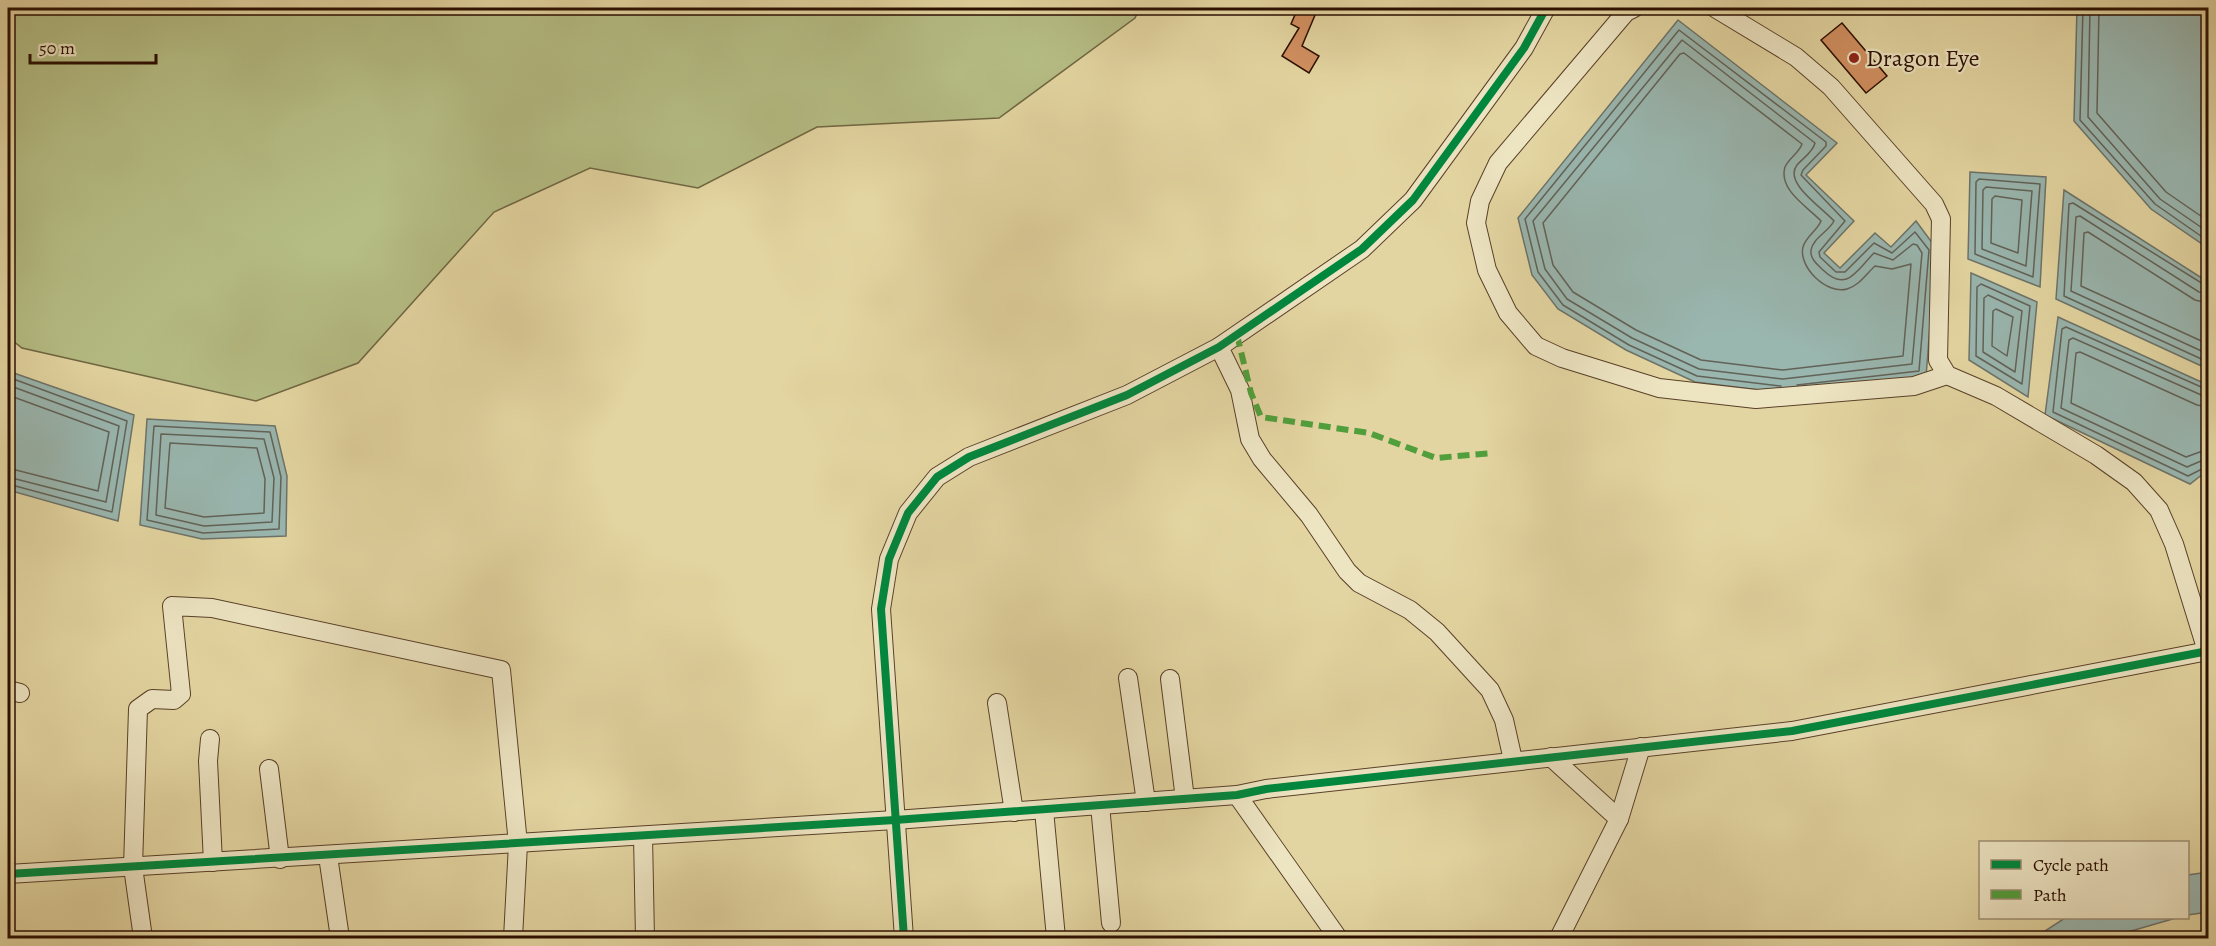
<svg xmlns="http://www.w3.org/2000/svg" width="2216" height="946" font-family="Alegreya,serif">
<style>
.green{fill:#b5bd84;stroke:#706642;stroke-width:1.5}
.water{fill:#99b6af;stroke:#6d7369;stroke-width:1.5}
.lines{fill:none;stroke-linecap:round;stroke-linejoin:round}
.shore{stroke:#626258;stroke-width:1.5}
.building{fill:#d29061;stroke:#2b0e00;stroke-width:1.5}
.minor-casing{stroke:#594028;stroke-width:20}
.minor{stroke:#ede4c2;stroke-width:18}
.quiet{stroke:#519f3c;stroke-width:6;stroke-dasharray:12 6;stroke-linecap:butt}
.cycleway-casing{stroke:#ede4c2;stroke-width:11}
.cycleway{stroke:#00873e;stroke-width:8}
.poi-dot{fill:#8f2418;stroke:#ede4c2;stroke-width:2}
.labels{text-anchor:middle;stroke-width:4.5;stroke-linejoin:round;paint-order:stroke}
.poi-label{font-size:24px;fill:#2b0e00;stroke:#ede4c2;text-anchor:start}
</style>
<rect width="100%" height="100%" fill="#e3d5a1"/>
<filter id="stains"><feTurbulence type="fractalNoise" baseFrequency=".00333" numOctaves="4"/><feColorMatrix values="0 0 0 0 .2 0 0 0 0 .09 0 0 0 0 .02 0 0 0 .5 -.17"/></filter>
<radialGradient id="worn" r=".72"><stop offset=".6" stop-color="#630" stop-opacity="0"/><stop offset="1" stop-color="#630" stop-opacity=".3"/></radialGradient>
<!-- green -->
<polygon class="green" points="8,8 1140,8 1135,18 999,118 817,127 698,188 590,168 494,212 358,363 256,401 22,348 8,337"/>
<!-- water -->
<g class="water">
<polygon points="2077,8 2208,8 2208,248 2151,209 2074,121"/>
<polygon points="1678,20 1837,143 1806,175 1854,221 1824,253 1840,268 1875,233 1891,247 1916,221 1936,248 1926,377 1783,393 1695,382 1626,350 1558,309 1532,275 1518,218"/>
<polygon points="1970,172 2046,177 2040,287 1968,259"/>
<polygon points="2064,190 2208,282 2208,369 2056,299"/>
<polygon points="1971,273 2037,302 2028,397 1969,360"/>
<polygon points="2058,317 2208,385 2208,470 2190,484 2045,415"/>
<polygon points="8,371 134,415 118,521 8,490"/>
<polygon points="147,419 275,426 287,476 286,536 202,539 140,525"/>
<polygon points="2208,872 2208,912 2188,915 2188,875"/>
<polygon points="2065,918 2176,918 2107,938 2034,938"/>
</g>
<g class="lines">
<!-- shore -->
<g class="shore">
<polyline points="2083,8 2080,120 2155,204 2208,241"/>
<polyline points="2090,8 2088,117 2160,199 2208,232"/>
<polyline points="2099,8 2097,113 2166,192 2208,221"/>
<path d="M1682,40l133,103c-2,9 -12,15 -18,22 -14,18 26,43 37,56 -5,10 -21,17 -23,29 -1,9 6,14 12,20 24,23 33,1 51,-17l19,7 20,-16 4,1 5,8 -10,111 -129,15 -84,-10 -67,-31 -65,-39 -22,-30 -12,-48z"/>
<path d="M1684,53l118,91c-3,9 -13,14 -17,23 -7,23 23,40 36,54 -4,10 -15,15 -18,26 -5,20 24,48 44,42 12,-3 20,-16 28,-23l17,3 19,-5 -8,92 -120,14 -82,-10 -65,-30 -63,-38 -20,-27 -10,-42 137,-169z"/>
<polygon points="1979,179 2040,184 2033,277 1975,254 1976,182"/>
<polygon points="1986,187 2032,191 2026,266 1982,249 1983,190"/>
<polygon points="1995,196 2022,200 2018,253 1991,243 1992,199"/>
<polygon points="1981,284 2030,306 2022,384 1976,356 1977,287"/>
<polyline points="2208,287 2073,203 2069,204 2064,296 2208,362"/>
<polyline points="2208,294 2199,292 2080,216 2076,217 2071,291 2208,354"/>
<polygon points="1988,295 2022,311 2015,372 1983,352 1984,298"/>
<polyline points="2208,303 2195,300 2088,232 2084,233 2081,286 2208,344"/>
<polygon points="1996,309 2013,317 2007,356 1992,346 1993,311"/>
<polyline points="8,377 127,421 112,512 8,484"/>
<polyline points="8,385 119,426 106,502 8,477"/>
<polyline points="1781,386 1697,376 1629,345 1563,305 1538,272 1525,219 1679,30 1826,142 1826,146 1803,170 1801,175 1845,221 1819,252 1820,257 1836,272 1845,272 1874,243 1892,253 1915,232 1929,250 1919,371 1797,385"/>
<polyline points="2208,390 2066,327 2062,329 2053,412 2188,476 2208,466"/>
<polyline points="8,395 109,432 98,491 8,468"/>
<polyline points="2208,398 2073,338 2069,340 2061,408 2187,467 2208,458"/>
<polyline points="2208,407 2197,405 2080,352 2076,353 2071,403 2186,457 2208,449"/>
<polygon points="154,426 270,432 281,477 279,529 203,533 147,520"/>
<polygon points="161,434 264,439 274,478 272,522 204,526 156,515"/>
<polygon points="170,443 257,448 265,479 264,513 204,517 165,508"/>
</g>
</g>
<!-- building -->
<g class="building">
<polygon points="1298,8 1318,8 1302,46 1319,56 1309,73 1282,56 1299,28 1291,24"/>
<polygon points="1842,23 1887,76 1866,93 1821,40"/>
</g>
<g class="lines">
<!-- minor casing -->
<g class="minor-casing">
<g id="minor">
<polyline points="1634,8 1626,12 1498,163 1480,201 1476,223 1487,270 1508,313 1536,346 1562,358 1659,388 1756,399 1914,386 1947,375"/>
<polyline points="1715,8 1796,57 1831,87 1934,204 1941,219 1938,360 1947,375 1996,396 2096,455 2134,482 2159,510 2174,544 2207,651"/>
<polyline points="1219,347 1240,390 1250,439 1262,459 1309,515 1347,571 1359,583 1410,610 1437,632 1490,690 1504,720 1513,760"/>
<polyline points="1128,678 1146,802"/>
<polyline points="1170,679 1185,799"/>
<polyline points="8,690 20,693"/>
<polyline points="997,703 1014,812"/>
<polyline points="210,739 208,761 213,862"/>
<polyline points="1551,757 1619,819"/>
<polyline points="269,769 280,859"/>
<polyline points="1237,795 1338,938"/>
<polyline points="1100,805 1111,923"/>
<polyline points="1044,810 1056,938"/>
<polyline points="643,836 645,938"/>
<polyline points="328,856 340,938"/>
<polyline points="8,874 895,820 1237,795 1266,789 1792,731 2208,651"/>
<polyline points="143,938 133,867 138,709 152,699 174,700 181,694 172,606 212,608 501,670 518,844 513,938"/>
<polyline points="904,938 881,609 889,559 908,513 937,477 969,457 1127,395 1219,347 1362,249 1413,200 1524,48 1546,8"/>
<polyline points="1559,938 1619,819 1641,747"/>
</g>
</g>
<!-- minor -->
<use href="#minor" class="minor"/>
<!-- quiet -->
<polyline class="quiet" points="1237,335 1251,393 1261,417 1369,433 1436,458 1493,453"/>
<!-- cycleway casing -->
<g class="cycleway-casing">
<g id="cycleway">
<polyline points="8,874 895,820 1237,795 1266,789 1792,731 2208,651"/>
<polyline points="904,938 881,609 889,559 908,513 937,477 969,457 1127,395 1219,347 1362,249 1413,200 1524,48 1546,8"/>
</g>
</g>
<!-- cycleway -->
<use href="#cycleway" class="cycleway"/>
</g>
<!-- markers -->
<circle class="poi-dot" cx="1854" cy="58" r="6"/>
<g class="labels">
<!-- poi labels -->
<g class="poi-label">
<text x="1866" y="66">Dragon Eye</text>
</g>
</g>
<!-- margin -->
<rect width="2216" height="946" fill="none" stroke="#e3d5a1" stroke-width="30"/>
<rect x="9" y="9" width="2198" height="928" fill="none" stroke="#2b0e00" stroke-width="3"/>
<rect x="15" y="15" width="2186" height="916" fill="none" stroke="#2b0e00" stroke-width="1.5"/>
<!-- legend -->
<rect x="1979" y="841" width="210" height="78" fill="#ede4c2" stroke="#9f8e74" stroke-width="1.5"/>
<rect x="1991" y="860" width="30" height="9" fill="#00873e" stroke="#9f8e74" stroke-width="1.5"/>
<text x="2033" y="871" font-size="18" fill="#2b0e00">Cycle path</text>
<rect x="1991" y="890" width="30" height="9" fill="#519f3c" stroke="#9f8e74" stroke-width="1.5"/>
<text x="2033" y="901" font-size="18" fill="#2b0e00">Path</text>
<!-- scale -->
<path d="M30 54v9h126v-9" fill="none" stroke="#2b0e00" stroke-width="3"/>
<text x="39" y="54" font-size="18" fill="#2b0e00" stroke="#ede4c2" stroke-width="4.5" paint-order="stroke">50 m</text>
<rect width="100%" height="100%" filter="url(#stains)"/>
<rect width="100%" height="100%" fill="url(#worn)"/>
</svg>
